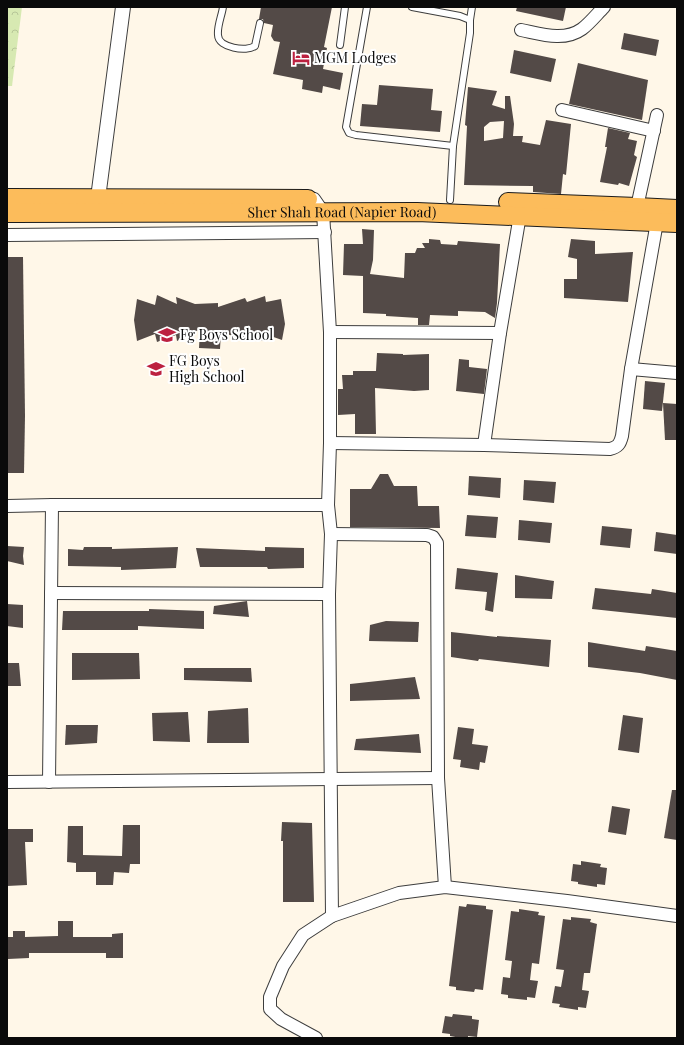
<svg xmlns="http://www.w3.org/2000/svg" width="684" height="1045" font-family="'Playfair Display',serif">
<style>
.park{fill:url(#park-crowns)}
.building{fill:#534a47;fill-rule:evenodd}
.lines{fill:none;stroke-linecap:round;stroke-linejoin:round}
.service-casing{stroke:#3d3d3d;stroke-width:8}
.minor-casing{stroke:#3d3d3d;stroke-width:14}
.tertiary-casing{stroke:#3d3d3d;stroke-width:16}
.primary-casing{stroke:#1b1b1b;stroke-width:20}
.service{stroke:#fff;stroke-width:6}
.minor{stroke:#fff;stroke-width:12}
.tertiary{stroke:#fff;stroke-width:14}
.primary{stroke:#fcbc5b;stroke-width:18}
.labels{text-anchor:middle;stroke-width:4;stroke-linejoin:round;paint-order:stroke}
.poi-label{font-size:14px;fill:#0a0a0a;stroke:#fff;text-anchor:start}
.street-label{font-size:14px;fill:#0a0a0a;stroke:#fff}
</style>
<defs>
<pattern id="park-crowns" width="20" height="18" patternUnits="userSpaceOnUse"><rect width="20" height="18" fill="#d7e9b2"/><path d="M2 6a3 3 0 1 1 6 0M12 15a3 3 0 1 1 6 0" fill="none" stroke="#b7c698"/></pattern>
</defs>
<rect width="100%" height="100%" fill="#fff7e8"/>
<!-- park -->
<polygon class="park" points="7,7 22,7 12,86 7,86"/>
<!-- building -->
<g class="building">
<polygon points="261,7 332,7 324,47 327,48 323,69 343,73 340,90 323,86 322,93 302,89 303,80 273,74 280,42 274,41 271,36 273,25 264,23 263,19 259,19"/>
<polygon points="517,7 566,7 563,21 516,11"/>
<polygon points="624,33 659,40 656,56 621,49"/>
<polygon points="514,50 556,59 551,82 510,73"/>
<polygon points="578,63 648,80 642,120 569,104"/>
<polygon points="379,85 433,89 431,110 442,111 440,132 360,126 362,104 377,105"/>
<path d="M468,87l29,4 -5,14 13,4v-13h5l4,28 -1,12h10l-1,6 18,3 6,-25 25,4 -5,51 -3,-1 -2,20 -28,-2v-6l-69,-1 3,-59 -2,-1zM504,121l-1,17 -19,3v-14l6,-5z"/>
<polygon points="608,128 630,133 628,139 637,141 634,155 637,157 629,186 619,183 618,185 600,182 607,147 605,147"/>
<polygon points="362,229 374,230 373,260 370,274 404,278 405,253 415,253 417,248 425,248 422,243 429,243 429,239 440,240 441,244 457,245 458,241 500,244 497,303 495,318 485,312 458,311 458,316 430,315 429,325 418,325 418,318 386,316 386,314 363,313 363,276 343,275 344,244 363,244"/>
<polygon points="571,239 595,241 595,254 633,252 628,302 564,298 564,279 577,279 577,259 568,257"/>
<polygon points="7,257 23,257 25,416 24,473 7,473"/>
<polygon points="157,295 177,304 176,297 195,304 218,303 218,307 245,298 247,302 265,296 266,302 281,299 285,324 282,340 265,334 263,341 246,334 245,340 221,332 220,349 199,348 200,329 177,341 176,335 157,342 155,334 137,341 134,320 137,299 155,305"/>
<polygon points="377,353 403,354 403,355 429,354 429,390 414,391 375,388 376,434 355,434 355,414 338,415 338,389 343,389 342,375 353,375 353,371 376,371"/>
<polygon points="459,359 469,360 469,367 487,369 484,394 456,391"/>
<polygon points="645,381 665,383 662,411 643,409"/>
<polygon points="663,403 677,404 677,440 665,440"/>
<polygon points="380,474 388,474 394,486 417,486 418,506 439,506 440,528 350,527 350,489 371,489"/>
<polygon points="469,476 501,478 500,498 468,495"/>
<polygon points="524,480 556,482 554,503 523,500"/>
<polygon points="467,515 498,517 496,538 465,536"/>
<polygon points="519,520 552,523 550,543 518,540"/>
<polygon points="602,526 632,529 630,548 600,545"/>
<polygon points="656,532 677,535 677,554 654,551"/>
<polygon points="7,546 24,547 23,556 24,565 7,561"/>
<polygon points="84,547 112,547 112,549 178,547 176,568 121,570 121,567 68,566 68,549 83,550"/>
<polygon points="265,547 304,548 304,568 268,569 267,567 200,567 196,548 265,551"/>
<polygon points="457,568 498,573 493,612 485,610 487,592 455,589"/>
<polygon points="515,575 554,581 552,599 515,598"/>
<polygon points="595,588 651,594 652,589 677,593 677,618 592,609"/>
<polygon points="247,601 249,617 213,614 214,606"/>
<polygon points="7,604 23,605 23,628 7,626"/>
<polygon points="149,609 204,611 204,629 138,626 138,630 62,630 63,611 149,611"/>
<polygon points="386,621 419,622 418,642 369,641 370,625"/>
<polygon points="451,632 497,637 497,636 551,640 549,667 479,659 478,661 451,657"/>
<polygon points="588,642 645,651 646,646 677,651 677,680 640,673 588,667"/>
<polygon points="72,653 139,653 140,679 72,680"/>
<polygon points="7,663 19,663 21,686 7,686"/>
<polygon points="184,668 251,668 252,682 184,680"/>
<polygon points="415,677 420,699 350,701 350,684"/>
<polygon points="248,708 249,743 207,743 208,711"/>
<polygon points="188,712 190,742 153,741 152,713"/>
<polygon points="623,715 643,718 639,753 618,750"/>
<polygon points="66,725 98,725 97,743 65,745"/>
<polygon points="458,727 474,729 472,744 488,746 485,763 480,762 479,770 460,767 461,760 453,759"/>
<polygon points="419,734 421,753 354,750 356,739"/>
<polygon points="672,790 677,790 677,840 664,838"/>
<polygon points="612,806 630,809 626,835 608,832"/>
<polygon points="282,822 312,823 314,902 283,902 283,841 281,841"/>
<polygon points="123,825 140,825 140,864 130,864 129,873 114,872 113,885 96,885 96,872 76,872 76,863 67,862 68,826 83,826 83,855 122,856"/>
<polygon points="7,829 33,829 33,842 25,842 27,885 7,886"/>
<polygon points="581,861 601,864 600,867 607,868 605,885 597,884 597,887 578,884 578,882 571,881 573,864 581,865"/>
<polygon points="467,904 486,906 486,909 493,910 483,990 475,989 474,992 456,990 456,987 449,986 459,906 466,907"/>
<polygon points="519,909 539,912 538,915 545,916 539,964 532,963 530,980 538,981 535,998 527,997 527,1000 508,998 508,995 501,994 503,977 510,978 512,961 505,960 511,911 519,912"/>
<polygon points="571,917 591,919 590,922 597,924 590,973 584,973 582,990 589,991 586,1008 578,1007 578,1010 559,1007 560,1004 552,1003 555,986 561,987 564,970 556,969 563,919 571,920"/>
<polygon points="58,921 73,921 73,937 112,937 112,934 123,933 123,958 106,958 106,953 29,953 29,958 8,959 8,937 13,937 13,931 25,931 25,937 58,936"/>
<polygon points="453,1014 472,1016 472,1019 479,1020 477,1037 468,1036 468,1038 461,1038 450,1036 450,1034 442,1033 445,1016 452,1017"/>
</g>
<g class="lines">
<!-- service casing -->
<g class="service-casing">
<g id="service">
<path d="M223,7c-1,8 -6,19 -5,28 0,13 29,17 37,11l5,-23"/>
<polyline points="367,7 346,127 349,133 356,135 453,146"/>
<polyline points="412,7 460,16 470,20 470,33 453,146 450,200"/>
<polyline points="470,20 472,7"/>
<polyline points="340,45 345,7"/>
</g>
</g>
<!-- minor casing -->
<g class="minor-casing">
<g id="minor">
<path d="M521,30c20,4 43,12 61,-1 8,-6 15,-15 22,-22"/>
<polyline points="562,110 654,131"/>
<polyline points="314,199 323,212 330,332 330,443 328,505 331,534 329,594 332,916"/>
<polyline points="637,207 657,115"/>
<polyline points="7,235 325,232"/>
<polyline points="330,332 500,333"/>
<polyline points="631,369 677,373"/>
<path d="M330,443l154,2 126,4c8,-2 10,-5 12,-13l9,-67 26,-147"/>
<polyline points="484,445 500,333 520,215"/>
<polyline points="7,506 52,505 328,505"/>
<polyline points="331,534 427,535 433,537 437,543 438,778 445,887"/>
<polyline points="51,593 329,594"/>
<polyline points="7,782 438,778"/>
<polyline points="49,782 52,505"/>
<polyline points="316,1038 281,1019 270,1009 270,997 283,966 303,935 332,916 399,893 445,887 567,901 677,916"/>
</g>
</g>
<!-- tertiary casing -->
<g class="tertiary-casing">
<polyline id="tertiary" points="98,198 123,7"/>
</g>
<!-- primary casing -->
<g class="primary-casing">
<g id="primary">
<polyline points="7,198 308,199"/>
<polyline points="508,202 637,207 677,209"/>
<path id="s1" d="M7,213l410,-1 260,11"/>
</g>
</g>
<!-- service -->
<use href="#service" class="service"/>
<!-- minor -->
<use href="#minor" class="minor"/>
<!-- tertiary -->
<use href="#tertiary" class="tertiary"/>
<!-- primary -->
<use href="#primary" class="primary"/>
</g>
<!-- icons -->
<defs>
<g id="hotel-bare" transform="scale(1.38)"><path d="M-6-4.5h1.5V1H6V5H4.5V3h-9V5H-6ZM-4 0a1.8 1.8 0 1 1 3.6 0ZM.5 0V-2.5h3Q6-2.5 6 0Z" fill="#bc2140" stroke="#fff" stroke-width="2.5" paint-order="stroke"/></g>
<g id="school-bare" transform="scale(1.38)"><path d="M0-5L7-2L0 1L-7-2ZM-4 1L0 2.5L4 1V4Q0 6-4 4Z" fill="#bc2140" stroke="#fff" stroke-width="2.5" paint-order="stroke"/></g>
<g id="university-bare" transform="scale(1.38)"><path d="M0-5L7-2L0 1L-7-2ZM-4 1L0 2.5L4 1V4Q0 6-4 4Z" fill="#bc2140" stroke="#fff" stroke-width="2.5" paint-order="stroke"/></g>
</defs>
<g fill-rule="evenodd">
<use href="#hotel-bare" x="301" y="58"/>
<use href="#school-bare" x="167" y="335"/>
<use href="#university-bare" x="156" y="369"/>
</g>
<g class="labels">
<!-- poi labels -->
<g class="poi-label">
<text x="314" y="63">MGM Lodges</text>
<text x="180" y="340">Fg Boys School</text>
<text x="169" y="366">FG Boys<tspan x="169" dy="16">High School</tspan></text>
</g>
<!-- street labels -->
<g class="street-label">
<text dy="5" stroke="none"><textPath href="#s1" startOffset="335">Sher Shah Road (Napier Road)</textPath></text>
</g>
</g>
<!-- border -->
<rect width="684" height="1045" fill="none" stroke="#0a0a0a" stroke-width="16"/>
</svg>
